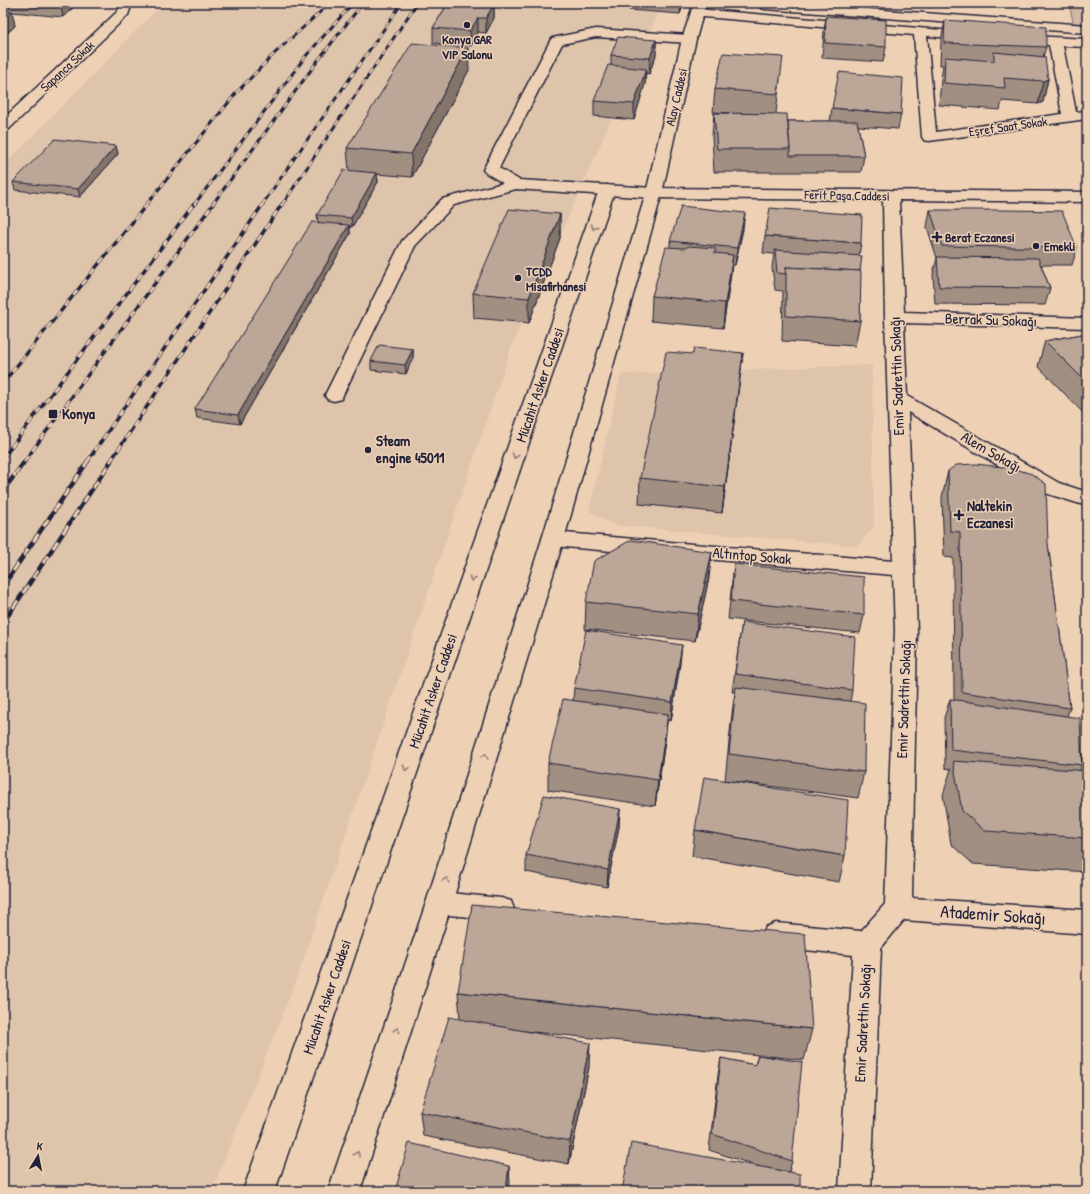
<svg xmlns="http://www.w3.org/2000/svg" width="1090" height="1194" font-family="'Patrick Hand',sans-serif">
<style>
.built{fill:#dfc4ac}
.green{fill:#d1b8a4;stroke:#7a6d70}
.lines{fill:none;stroke-linecap:round;stroke-linejoin:round}
.service-casing{stroke:#22223b;stroke-width:3}
.minor-casing{stroke:#22223b;stroke-width:3}
.tertiary-casing{stroke:#22223b;stroke-width:3}
.secondary-casing{stroke:#22223b;stroke-width:3}
.service{fill:#eed1b5;fill-rule:evenodd}
.minor{fill:#eed1b5;fill-rule:evenodd}
.tertiary{fill:#eed1b5;fill-rule:evenodd}
.secondary{fill:#eed1b5;fill-rule:evenodd}
.rail-far2-casing{stroke:#22223b;stroke-width:3}
.rail-far1-casing{stroke:#22223b;stroke-width:3.5}
.rail-casing{stroke:#22223b;stroke-width:4.5}
.rail-far2{stroke:#eed1b5;stroke-width:2;stroke-dasharray:6;stroke-linecap:butt}
.rail-far1{stroke:#eed1b5;stroke-width:2.5;stroke-dasharray:7;stroke-linecap:butt}
.rail{stroke:#eed1b5;stroke-width:3;stroke-dasharray:9;stroke-linecap:butt}
.wall{fill:#a18f82;stroke:#22223b}
.shaded-wall{fill:#83746a;stroke:#22223b}
.building{fill:#bba697;stroke:#22223b}
.oneway{stroke:#887a78}
.poi-dot{fill:#22223b;stroke:#eed1b5;stroke-width:1.5}
.labels{text-anchor:middle;stroke-width:3;stroke-linejoin:round;paint-order:stroke}
.far-poi-label{font-size:13px;font-weight:bold;fill:#22223b;stroke:#eed1b5;text-anchor:start}
.far-street-label{font-size:13px;fill:#22223b;stroke:#eed1b5}
.street-label{font-size:15px;fill:#22223b;stroke:#eed1b5}
.poi-label{font-size:15px;font-weight:bold;fill:#22223b;stroke:#eed1b5;text-anchor:start}
.near-street-label{font-size:18px;fill:#22223b;stroke:#eed1b5}
</style>
<rect width="100%" height="100%" fill="#eed1b5"/>
<filter id="ink" filterUnits="userSpaceOnUse"><feTurbulence type="fractalNoise" baseFrequency=".025" numOctaves="2"/><feDisplacementMap in="SourceGraphic" scale="8" xChannelSelector="R" yChannelSelector="G"/><feConvolveMatrix kernelMatrix="1 2 1 2 8 2 1 2 1" color-interpolation-filters="sRGB"/></filter>
<g filter="url(#ink)">
<!-- built -->
<g class="built">
<polygon points="163,3 661,3 657,16 513,343 296,981 212,1191 3,1191 3,166"/>
<polygon points="872,365 874,527 857,546 613,525 589,511 621,374"/>
</g>
<!-- green -->
<polygon class="green" points="1069,3 1087,3 1087,27 1074,26"/>
<g class="lines">
<!-- service casing -->
<g class="service-casing">
<polygon id="service" points="760,3 787,3 1087,25 1087,33 765,9 761,8 759,5"/>
</g>
<!-- minor casing -->
<g class="minor-casing">
<g id="minor">
<polygon points="697,9 977,33 979,36 977,39 972,40 927,36 936,132 1062,114 1049,45 1016,43 1011,42 1009,39 1011,36 1016,35 1087,39 1087,47 1063,46 1076,112 1087,111 1087,119 929,141 924,140 922,137 914,35 692,16 691,13 692,10"/>
<polygon points="596,29 689,35 694,36 696,39 694,42 689,43 596,37 562,44 499,168 519,180 654,188 1087,192 1087,202 899,200 904,312 1087,318 1087,328 904,323 907,396 1059,483 1087,492 1087,506 1045,493 908,412 917,630 912,898 1087,910 1087,934 904,920 881,948 871,1191 839,1191 853,955 776,947 766,943 762,935 766,927 776,923 861,931 885,904 895,630 893,575 553,546 546,544 542,539 546,534 553,532 893,561 885,317 883,200 654,198 516,189 454,205 415,246 343,395 341,399 334,401 327,399 325,395 402,241 442,199 503,183 486,173 483,170 550,41 552,38"/>
<polygon points="439,892 501,898 511,901 514,909 511,917 501,920 439,914 430,911 426,903 430,895"/>
</g>
</g>
<!-- tertiary casing -->
<g class="tertiary-casing">
<polygon id="tertiary" points="120,3 132,3 128,15 8,130 3,131 3,119 118,11"/>
</g>
<!-- secondary casing -->
<g class="secondary-casing">
<g id="secondary">
<polygon points="694,3 706,3 696,39 662,193 564,539 452,903 360,1191 328,1191 426,903 542,539 646,193 682,39"/>
<polygon points="607,185 612,187 615,190 275,1191 243,1191 599,190 602,187"/>
</g>
</g>
<!-- service -->
<use href="#service" class="service"/>
<!-- minor -->
<use href="#minor" class="minor"/>
<!-- tertiary -->
<use href="#tertiary" class="tertiary"/>
<!-- secondary -->
<use href="#secondary" class="secondary"/>
<!-- rail-far2 casing -->
<g class="rail-far2-casing">
<g id="rail-far2">
<polyline points="146,205 237,92 274,54 330,3"/>
<polyline points="194,205 305,57 353,3"/>
<polyline points="212,205 319,59 363,3"/>
<polyline points="262,205 402,3"/>
<polyline points="282,205 417,3"/>
</g>
</g>
<!-- rail-far1 casing -->
<g class="rail-far1-casing">
<g id="rail-far1">
<polyline points="3,383 147,204"/>
<polyline points="3,458 194,204"/>
<polyline points="24,462 213,204"/>
<polyline points="87,462 263,204"/>
<polyline points="110,462 282,204"/>
</g>
</g>
<!-- rail casing -->
<g class="rail-casing">
<g id="rail">
<polyline points="3,491 25,461"/>
<polyline points="3,586 88,461"/>
<polyline points="3,623 111,461"/>
</g>
</g>
<!-- rail-far2 -->
<use href="#rail-far2" class="rail-far2"/>
<!-- rail-far1 -->
<use href="#rail-far1" class="rail-far1"/>
<!-- rail -->
<use href="#rail" class="rail"/>
</g>
<!-- wall -->
<g class="wall">
<polygon points="3,3 78,3 63,17 12,12 15,26 3,37"/>
<polygon points="448,3 492,3 492,4 494,4 494,18 486,33 478,32 471,46 433,43 433,28"/>
<polygon points="630,3 684,3 680,14 629,10"/>
<polygon points="826,16 886,47 883,62 822,58 824,31"/>
<polygon points="945,20 1046,47 1043,57 1048,79 1043,102 1038,104 1002,101 1000,110 939,105 941,79 943,65 940,65 941,41"/>
<polygon points="656,40 656,55 649,74 646,73 645,84 634,120 594,116 594,101 611,66 611,55"/>
<polygon points="469,70 412,177 377,174 378,182 352,227 350,226 350,234 240,424 197,418 195,409 318,222 317,215 349,171 347,148"/>
<polygon points="780,79 776,113 788,121 830,121 832,108 901,114 898,129 858,126 864,156 861,172 714,172 712,136 714,113 729,113 713,112 715,89"/>
<polygon points="116,146 118,154 80,197 15,190 13,182"/>
<polygon points="930,210 1077,248 1072,265 1041,265 1050,288 1045,305 935,304 933,274 937,258 927,227"/>
<polygon points="560,214 560,238 529,323 474,318 473,293"/>
<polygon points="743,229 735,265 732,265 730,280 723,328 651,321 652,296 670,247 670,241"/>
<polygon points="765,236 861,243 859,255 860,271 860,321 855,346 782,341 783,291 775,290 772,267 774,254 763,253"/>
<polygon points="1087,238 1087,250 1085,246"/>
<polygon points="1087,333 1087,417 1038,366 1045,341"/>
<polygon points="413,349 413,357 406,374 371,370 371,361"/>
<polygon points="743,353 722,513 639,504 640,478 693,354"/>
<polygon points="948,471 1048,544 1070,708 1067,716 1082,765 1080,770 1087,771 1087,872 973,864 951,844 943,795 951,769 945,768 944,718 950,699 954,700 953,558 944,557 942,497"/>
<polygon points="734,564 864,615 860,633 728,619 732,582"/>
<polygon points="709,578 695,641 585,629 586,602"/>
<polygon points="742,622 852,690 850,702 864,772 858,798 725,780 732,713 735,692 732,692"/>
<polygon points="680,664 671,721 667,720 665,741 655,806 548,790 548,763 573,700 574,688"/>
<polygon points="620,809 619,827 607,887 526,872 526,855"/>
<polygon points="695,830 845,856 839,882 692,856"/>
<polygon points="458,992 812,1029 804,1060 761,1055 792,1161 789,1172 760,1167 709,1150 718,1075 721,1058 755,1065 758,1055 524,1031 589,1067 569,1164 423,1136 420,1112 460,1019"/>
</g>
<!-- shaded-wall -->
<g class="shaded-wall">
<polygon points="60,3 78,3 63,17"/>
<polygon points="681,3 684,3 680,14"/>
<polygon points="494,4 494,18 486,33 486,18"/>
<polygon points="12,11 15,26 3,37 3,19"/>
<polygon points="478,18 478,32 471,46 470,31"/>
<polygon points="656,40 656,55 649,74 650,58"/>
<polygon points="468,48 469,70 412,177 411,154"/>
<polygon points="646,69 645,84 634,120 634,104"/>
<polygon points="1048,79 1043,102 1038,104 1043,81"/>
<polygon points="116,146 118,154 80,197 78,189"/>
<polygon points="377,173 378,182 352,227 351,218"/>
<polygon points="745,213 743,229 735,265 737,248"/>
<polygon points="560,214 560,238 529,323 529,298"/>
<polygon points="349,225 350,234 240,424 238,415"/>
<polygon points="733,255 730,280 723,328 725,303"/>
<polygon points="413,349 413,357 406,374 405,365"/>
<polygon points="743,353 740,378 722,513 725,487"/>
<polygon points="712,552 709,578 695,641 698,614"/>
<polygon points="682,645 680,664 671,721 672,702"/>
<polygon points="668,714 665,741 655,806 658,780"/>
<polygon points="620,809 619,827 607,887 608,870"/>
<polygon points="590,1043 589,1067 569,1164 570,1141"/>
<polygon points="509,1166 510,1182 509,1191 506,1191"/>
</g>
<!-- building -->
<g class="building">
<polygon points="448,3 485,3 494,4 486,18 478,18 470,31 433,28"/>
<polygon points="3,11 12,11 3,19"/>
<polygon points="826,16 886,20 886,47 825,43"/>
<polygon points="945,20 1046,27 1046,47 944,43"/>
<polygon points="618,37 656,40 650,58 611,55"/>
<polygon points="412,43 468,48 411,154 347,148"/>
<polygon points="994,52 1045,57 1048,79 1043,81 1004,78 1005,88 944,83 945,57 994,61"/>
<polygon points="723,53 783,57 778,94 715,89"/>
<polygon points="608,65 646,69 634,104 594,101"/>
<polygon points="839,72 903,78 901,114 832,108"/>
<polygon points="714,113 787,114 790,149 717,149"/>
<polygon points="788,121 857,121 864,156 790,156 790,149"/>
<polygon points="55,139 116,146 78,189 13,182"/>
<polygon points="344,170 377,173 351,218 317,215"/>
<polygon points="681,206 745,213 737,248 670,241"/>
<polygon points="770,208 862,215 861,243 765,236"/>
<polygon points="509,209 560,214 529,298 473,293"/>
<polygon points="930,210 1006,210 1062,211 1077,248 942,246"/>
<polygon points="312,222 349,225 238,415 195,409"/>
<polygon points="689,246 715,248 715,253 733,255 725,303 652,296 666,247 685,248"/>
<polygon points="775,250 862,256 860,271 786,267 785,274 777,273"/>
<polygon points="937,257 1038,258 1050,288 939,287"/>
<polygon points="786,267 861,271 860,321 786,316"/>
<polygon points="1087,333 1087,383 1045,341"/>
<polygon points="379,345 413,349 405,365 371,361"/>
<polygon points="694,348 743,353 725,487 640,478 666,352 693,354"/>
<polygon points="976,464 1012,468 1032,474 1046,484 1048,544 1070,708 962,692 960,532 950,531 948,471 956,465"/>
<polygon points="631,540 712,552 698,614 586,602 594,561"/>
<polygon points="734,564 864,577 864,615 731,601"/>
<polygon points="742,622 855,637 852,690 735,674"/>
<polygon points="586,630 682,645 672,702 574,688"/>
<polygon points="736,687 865,703 864,772 729,754"/>
<polygon points="563,699 668,714 658,780 548,763"/>
<polygon points="950,699 1080,718 1082,765 951,750"/>
<polygon points="953,761 1087,771 1087,838 985,831 962,811"/>
<polygon points="704,777 848,800 845,856 695,830"/>
<polygon points="544,795 620,809 608,870 526,855"/>
<polygon points="472,905 805,934 812,1029 458,992"/>
<polygon points="449,1017 590,1043 570,1141 420,1112"/>
<polygon points="758,1055 802,1062 792,1161 712,1134 721,1058 755,1065"/>
<polygon points="409,1143 509,1166 506,1191 395,1191"/>
<polygon points="631,1143 800,1174 800,1191 622,1191"/>
</g>
<!-- one-way arrows -->
<defs><path id="oneway-chevron" d="M-2-3.5L2.5 0L-2 3.5" fill="none" stroke-width="1.6" stroke-linecap="round" stroke-linejoin="round"/></defs>
<g class="oneway">
<use href="#oneway-chevron" transform="translate(594 227) rotate(109)"/>
<use href="#oneway-chevron" transform="translate(515 456) rotate(109)"/>
<use href="#oneway-chevron" transform="translate(472 579) rotate(109)"/>
<use href="#oneway-chevron" transform="translate(485 756) rotate(-73)"/>
<use href="#oneway-chevron" transform="translate(406 768) rotate(109)"/>
<use href="#oneway-chevron" transform="translate(446 880) rotate(-73)"/>
<use href="#oneway-chevron" transform="translate(397 1030) rotate(-72)"/>
<use href="#oneway-chevron" transform="translate(357 1154) rotate(-72)"/>
</g>
</g>
<!-- markers -->
<g class="poi-dot">
<circle cx="467" cy="25" r="4"/>
<path d="M935 231h4v4h4v4h-4v4h-4v-4h-4v-4h4z"/>
<circle cx="1036" cy="246" r="4"/>
<circle cx="518" cy="278" r="4"/>
<rect x="48" y="409" width="10" height="10" rx="2"/>
<circle cx="368" cy="450" r="4"/>
<path d="M957 509h4v4h4v4h-4v4h-4v-4h-4v-4h4z"/>
</g>
<g class="labels">
<!-- far-poi labels -->
<g class="far-poi-label">
<text x="467" y="44" text-anchor="middle">Konya GAR<tspan x="467" dy="15">VIP Salonu</tspan></text>
<text x="945" y="242">Berat Eczanesi</text>
<text x="1044" y="251">Emekli</text>
<text x="526" y="276">TCDD<tspan x="526" dy="15">Misafirhanesi</tspan></text>
</g>
<!-- far-street labels -->
<g class="far-street-label">
<text transform="translate(67 66) rotate(-43)" y="5">Sapanca Sokak</text>
<text transform="translate(676 97) rotate(-77)" y="5">Alay Caddesi</text>
<text transform="translate(1008 126) rotate(-8)" y="5">Eşref Saat Sokak</text>
<text transform="translate(847 195) rotate(1)" y="5">Ferit Paşa Caddesi</text>
</g>
<!-- street labels -->
<g class="street-label">
<text transform="translate(991 320) rotate(2)" y="5">Berrak Su Sokağı</text>
<text transform="translate(897 376) rotate(-92)" y="5">Emir Sadrettin Sokağı</text>
<text transform="translate(540 385) rotate(-71)" y="5">Mücahit Asker Caddesi</text>
<text transform="translate(991 452) rotate(30)" y="5">Alem Sokağı</text>
<text transform="translate(752 556) rotate(5)" y="5">Altıntop Sokak</text>
<text transform="translate(433 691) rotate(-71)" y="5">Mücahit Asker Caddesi</text>
<text transform="translate(904 699) rotate(-88)" y="5">Emir Sadrettin Sokağı</text>
<text transform="translate(327 997) rotate(-71)" y="5">Mücahit Asker Caddesi</text>
<text transform="translate(863 1023) rotate(-87)" y="5">Emir Sadrettin Sokağı</text>
</g>
<!-- poi labels -->
<g class="poi-label">
<text x="62" y="419">Konya</text>
<text x="376" y="446">Steam<tspan x="376" dy="17">engine 45011</tspan></text>
<text x="967" y="511">Naltekin<tspan x="967" dy="17">Eczanesi</tspan></text>
</g>
<!-- near-street labels -->
<g class="near-street-label">
<text transform="translate(993 915) rotate(4)" y="6">Atademir Sokağı</text>
</g>
</g>
<!-- margin -->
<rect width="1090" height="1194" fill="none" stroke="#eed1b5" stroke-width="16"/>
<rect x="8" y="8" width="1074" height="1178" fill="none" stroke="#22223b" stroke-width="1.5" filter="url(#ink)"/>
<!-- north arrow -->
<g transform="translate(38 1156) rotate(10)" stroke="#eed1b5" stroke-width="3" paint-order="stroke">
<path d="M0-3L7 15L0 10L-7 15Z" fill="#22223b"/>
<text y="-6" font-size="11" font-weight="bold" text-anchor="middle" fill="#22223b">K</text>
</g>
</svg>
